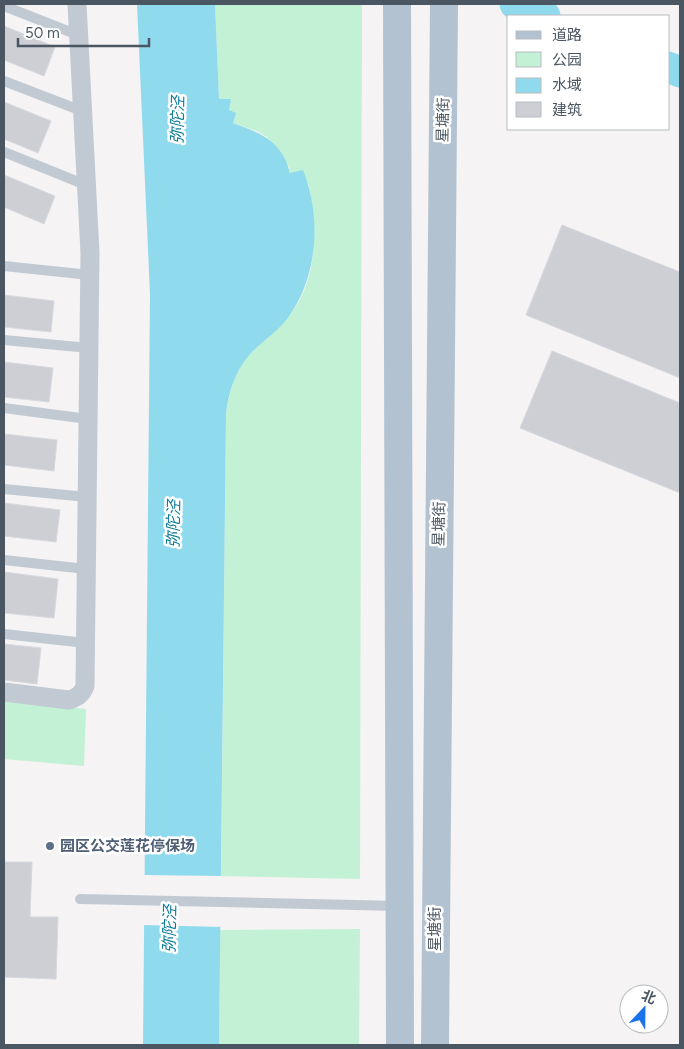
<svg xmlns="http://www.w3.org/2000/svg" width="684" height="1049" font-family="Figtree,'Noto Sans SC',sans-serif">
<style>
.green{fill:#c3f1d5}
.water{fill:#90daee}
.pier{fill:#f5f3f3}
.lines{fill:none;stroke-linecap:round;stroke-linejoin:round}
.river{stroke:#90daee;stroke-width:31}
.building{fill:#cdcfd5;stroke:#d7d9de}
.lane{stroke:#c1cad2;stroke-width:10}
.street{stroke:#c1cad2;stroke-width:19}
.primary{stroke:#b3c2d1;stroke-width:28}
.service-dot{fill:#5c6f8a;stroke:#fff;stroke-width:2}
.labels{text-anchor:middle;stroke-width:5;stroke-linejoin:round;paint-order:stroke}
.street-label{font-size:15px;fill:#4a5661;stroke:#fff}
.service-label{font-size:15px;font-weight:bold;fill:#4e5e75;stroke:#fff;text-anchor:start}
.water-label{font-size:16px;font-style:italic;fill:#0c7c9b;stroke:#fff}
</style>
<rect width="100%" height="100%" fill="#f5f3f3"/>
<!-- green -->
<g class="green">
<path d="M215,4h147l-2,875 -139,-3 5,-461c2,-22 10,-46 25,-63 13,-14 29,-25 41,-40 26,-34 26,-90 16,-129l-18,-10 -1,-6 -22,-30 -10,-6 -24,-8 -4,-13 -10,-11z"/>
<polygon points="4,700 86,709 84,766 4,759"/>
<polygon points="360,929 359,1045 219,1045 220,930"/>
</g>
<!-- water -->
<path class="water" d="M137,4h78l4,95h12l-2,11 7,3 -3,10c28,10 49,18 57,50l13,-3c19,47 15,108 -16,149 -9,12 -22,20 -33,31 -17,16 -26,42 -28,65l-7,630h-76l7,-751z"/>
<!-- pier -->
<polygon class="pier" points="143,875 223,876 223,927 142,925"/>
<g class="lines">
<!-- river -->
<g class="river">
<polyline points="515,4 545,16"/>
<polyline points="668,67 680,72"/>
</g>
</g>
<!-- building -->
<g class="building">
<polygon points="4,26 55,47 44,76 4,60"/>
<polygon points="4,102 51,121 38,153 4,139"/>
<polygon points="4,175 55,196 44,224 4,207"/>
<polygon points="562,225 680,272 680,378 526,315"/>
<polygon points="4,295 54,301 51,332 4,327"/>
<polygon points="552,351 680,403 680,493 520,428"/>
<polygon points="4,362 53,368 49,402 4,397"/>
<polygon points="4,434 57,440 54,471 4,465"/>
<polygon points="4,503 60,510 56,542 4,536"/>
<polygon points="4,572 58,579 54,618 4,613"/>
<polygon points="4,644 41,648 37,684 4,680"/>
<polygon points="4,862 32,862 30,917 58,917 56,979 4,977"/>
</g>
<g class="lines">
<!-- lane -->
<g class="lane">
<polyline points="4,6 78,35"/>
<polyline points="4,81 82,111"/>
<polyline points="4,152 86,185"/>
<polyline points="4,266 90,275"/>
<polyline points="4,340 89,348"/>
<polyline points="4,408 88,419"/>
<polyline points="4,489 87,497"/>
<polyline points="4,560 86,569"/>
<polyline points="4,634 86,643"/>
<polyline points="80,899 399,906"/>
</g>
<!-- street -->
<path class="street" d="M4,692l65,8c9,-3 13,-6 16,-14l5,-433 -13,-249"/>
<!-- primary -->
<g class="primary">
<polyline points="397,4 400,1045"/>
<polyline points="435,1045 444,4"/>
</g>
</g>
<!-- markers -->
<circle class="service-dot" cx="50" cy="846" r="5"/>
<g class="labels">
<!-- street labels -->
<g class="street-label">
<text transform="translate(443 120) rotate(-89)" y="5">星塘街</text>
<text transform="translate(439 524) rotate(-89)" y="5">星塘街</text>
<text transform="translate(435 929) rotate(-90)" y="5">星塘街</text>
</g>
<!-- service labels -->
<g class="service-label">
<text x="60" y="851">园区公交莲花停保场</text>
</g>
<!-- water labels -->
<g class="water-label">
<text transform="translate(177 120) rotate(-89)" y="6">弥陀泾</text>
<text transform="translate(173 524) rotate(-89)" y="6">弥陀泾</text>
<text transform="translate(169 929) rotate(-89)" y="6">弥陀泾</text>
</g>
</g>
<!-- border -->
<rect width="684" height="1049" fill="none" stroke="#4a5661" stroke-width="10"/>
<!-- legend -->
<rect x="507" y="15" width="162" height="115" fill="#ffffff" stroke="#b7bbc0"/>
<rect x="516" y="31" width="25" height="8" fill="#b3c2d1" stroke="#b7bbc0"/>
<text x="552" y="40" font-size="15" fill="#4a5661">道路</text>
<rect x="516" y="52" width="25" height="15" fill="#c3f1d5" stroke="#b7bbc0"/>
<text x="552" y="65" font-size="15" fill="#4a5661">公园</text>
<rect x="516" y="78" width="25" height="15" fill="#90daee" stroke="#b7bbc0"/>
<text x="552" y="90" font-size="15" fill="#4a5661">水域</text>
<rect x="516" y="102" width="25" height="15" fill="#cdcfd5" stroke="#b7bbc0"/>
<text x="552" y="115" font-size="15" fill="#4a5661">建筑</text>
<!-- north arrow -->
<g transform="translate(644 1009) rotate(22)"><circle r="24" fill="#ffffff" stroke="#b7bbc0"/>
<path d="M0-4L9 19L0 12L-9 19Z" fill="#1a73e8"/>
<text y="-8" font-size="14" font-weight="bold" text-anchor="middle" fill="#4a5661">北</text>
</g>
<!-- scale -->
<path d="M18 38v8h131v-8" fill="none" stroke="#4a5661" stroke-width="2.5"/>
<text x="25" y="38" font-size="15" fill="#4a5661" stroke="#ffffff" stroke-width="4" paint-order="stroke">50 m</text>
</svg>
